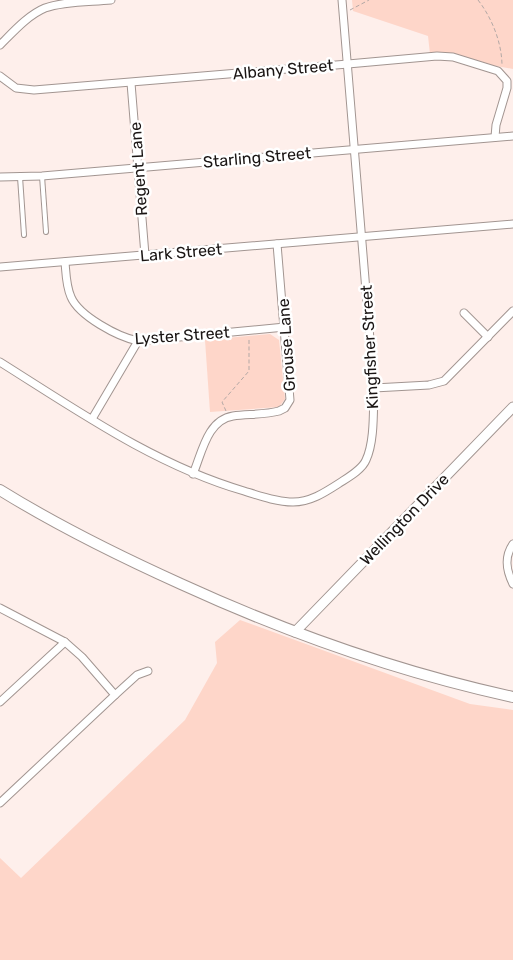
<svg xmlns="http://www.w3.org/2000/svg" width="513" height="960" font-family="Rubik,sans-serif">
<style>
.green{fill:#fed6c9}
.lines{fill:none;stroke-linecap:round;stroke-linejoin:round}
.service-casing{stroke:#a29591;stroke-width:6}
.minor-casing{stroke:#a29591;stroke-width:9}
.tertiary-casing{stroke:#a29591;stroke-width:11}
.secondary-casing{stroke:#a29591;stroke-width:12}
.path{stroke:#b3a8a5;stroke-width:1;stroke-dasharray:4 2.5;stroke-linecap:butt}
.service{stroke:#fff;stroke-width:4}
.minor{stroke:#fff;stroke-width:7}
.tertiary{stroke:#fff;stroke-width:9}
.secondary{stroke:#fff;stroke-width:10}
.labels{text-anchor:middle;stroke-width:5;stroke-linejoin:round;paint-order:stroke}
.street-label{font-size:16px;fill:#1a1514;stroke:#fff}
</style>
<rect width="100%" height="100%" fill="#feefeb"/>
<!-- green -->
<g class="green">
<polygon points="352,0 513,0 513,69 430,54 428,36 353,11"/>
<polygon points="270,334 279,340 285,399 279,407 210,412 205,340"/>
<polygon points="240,620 470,704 513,710 513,960 0,960 0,858 21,878 185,720 217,663 215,642"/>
</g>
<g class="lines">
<!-- service casing -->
<g class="service-casing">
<g id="service">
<polyline points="42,176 46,232"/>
<polyline points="20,177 24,235"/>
</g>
</g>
<!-- minor casing -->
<g class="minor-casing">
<g id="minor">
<path d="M0,45c13,-13 28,-30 45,-37 20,-7 45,-6 66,-8"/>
<polyline points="0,76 16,88 34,90 348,64 437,56 453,57 498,71 507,81 507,88 496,125 495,137"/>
<polyline points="131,83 145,255"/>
<polyline points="0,177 42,176 513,136"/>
<path d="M65,262c1,11 1,24 6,35 8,19 47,40 67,44l147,-14"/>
<polyline points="0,267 513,224"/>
<polyline points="464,313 488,337"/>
<path d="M0,362c78,49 155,103 244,129 16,5 33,11 49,11 17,0 31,-9 45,-18 9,-6 24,-14 28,-24 9,-19 7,-51 8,-72l-32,-388"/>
<polyline points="374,388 429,385 444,381 513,311"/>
<polyline points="92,419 138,341"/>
<path d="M193,474c9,-21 14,-54 40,-58 15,-2 31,-1 46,-5l6,-3 5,-8 -13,-156"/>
<path d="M513,544c-9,13 -7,26 0,40"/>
<polyline points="0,608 65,642 82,657 115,695 0,803"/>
<polyline points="115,695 137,675 148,671"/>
<polyline points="0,702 65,642"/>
</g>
</g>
<!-- tertiary casing -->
<g class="tertiary-casing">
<polyline id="tertiary" points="295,632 513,407"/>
</g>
<!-- secondary casing -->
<g class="secondary-casing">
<path id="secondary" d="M0,490c58,36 119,66 181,94 107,49 217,88 332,113"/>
</g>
<!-- path -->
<g class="path">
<path d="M478,0c14,18 24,43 24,66"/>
<polyline points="350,10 369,0"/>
<polyline points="226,411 222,402 249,371 249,339"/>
</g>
<!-- service -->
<use href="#service" class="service"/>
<!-- minor -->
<use href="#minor" class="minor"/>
<!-- tertiary -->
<use href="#tertiary" class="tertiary"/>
<!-- secondary -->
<use href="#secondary" class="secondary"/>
</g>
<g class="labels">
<!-- street labels -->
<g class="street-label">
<text transform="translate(283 69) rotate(-5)" y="6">Albany Street</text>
<text transform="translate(257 157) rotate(-5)" y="6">Starling Street</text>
<text transform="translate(138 169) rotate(-94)" y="6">Regent Lane</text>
<text transform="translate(181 252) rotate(-5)" y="6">Lark Street</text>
<text transform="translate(182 335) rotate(-4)" y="6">Lyster Street</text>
<text transform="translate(286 345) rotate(-94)" y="6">Grouse Lane</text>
<text transform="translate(369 347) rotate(-93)" y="6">Kingfisher Street</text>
<text transform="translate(404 519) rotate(-46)" y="6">Wellington Drive</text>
</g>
</g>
</svg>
